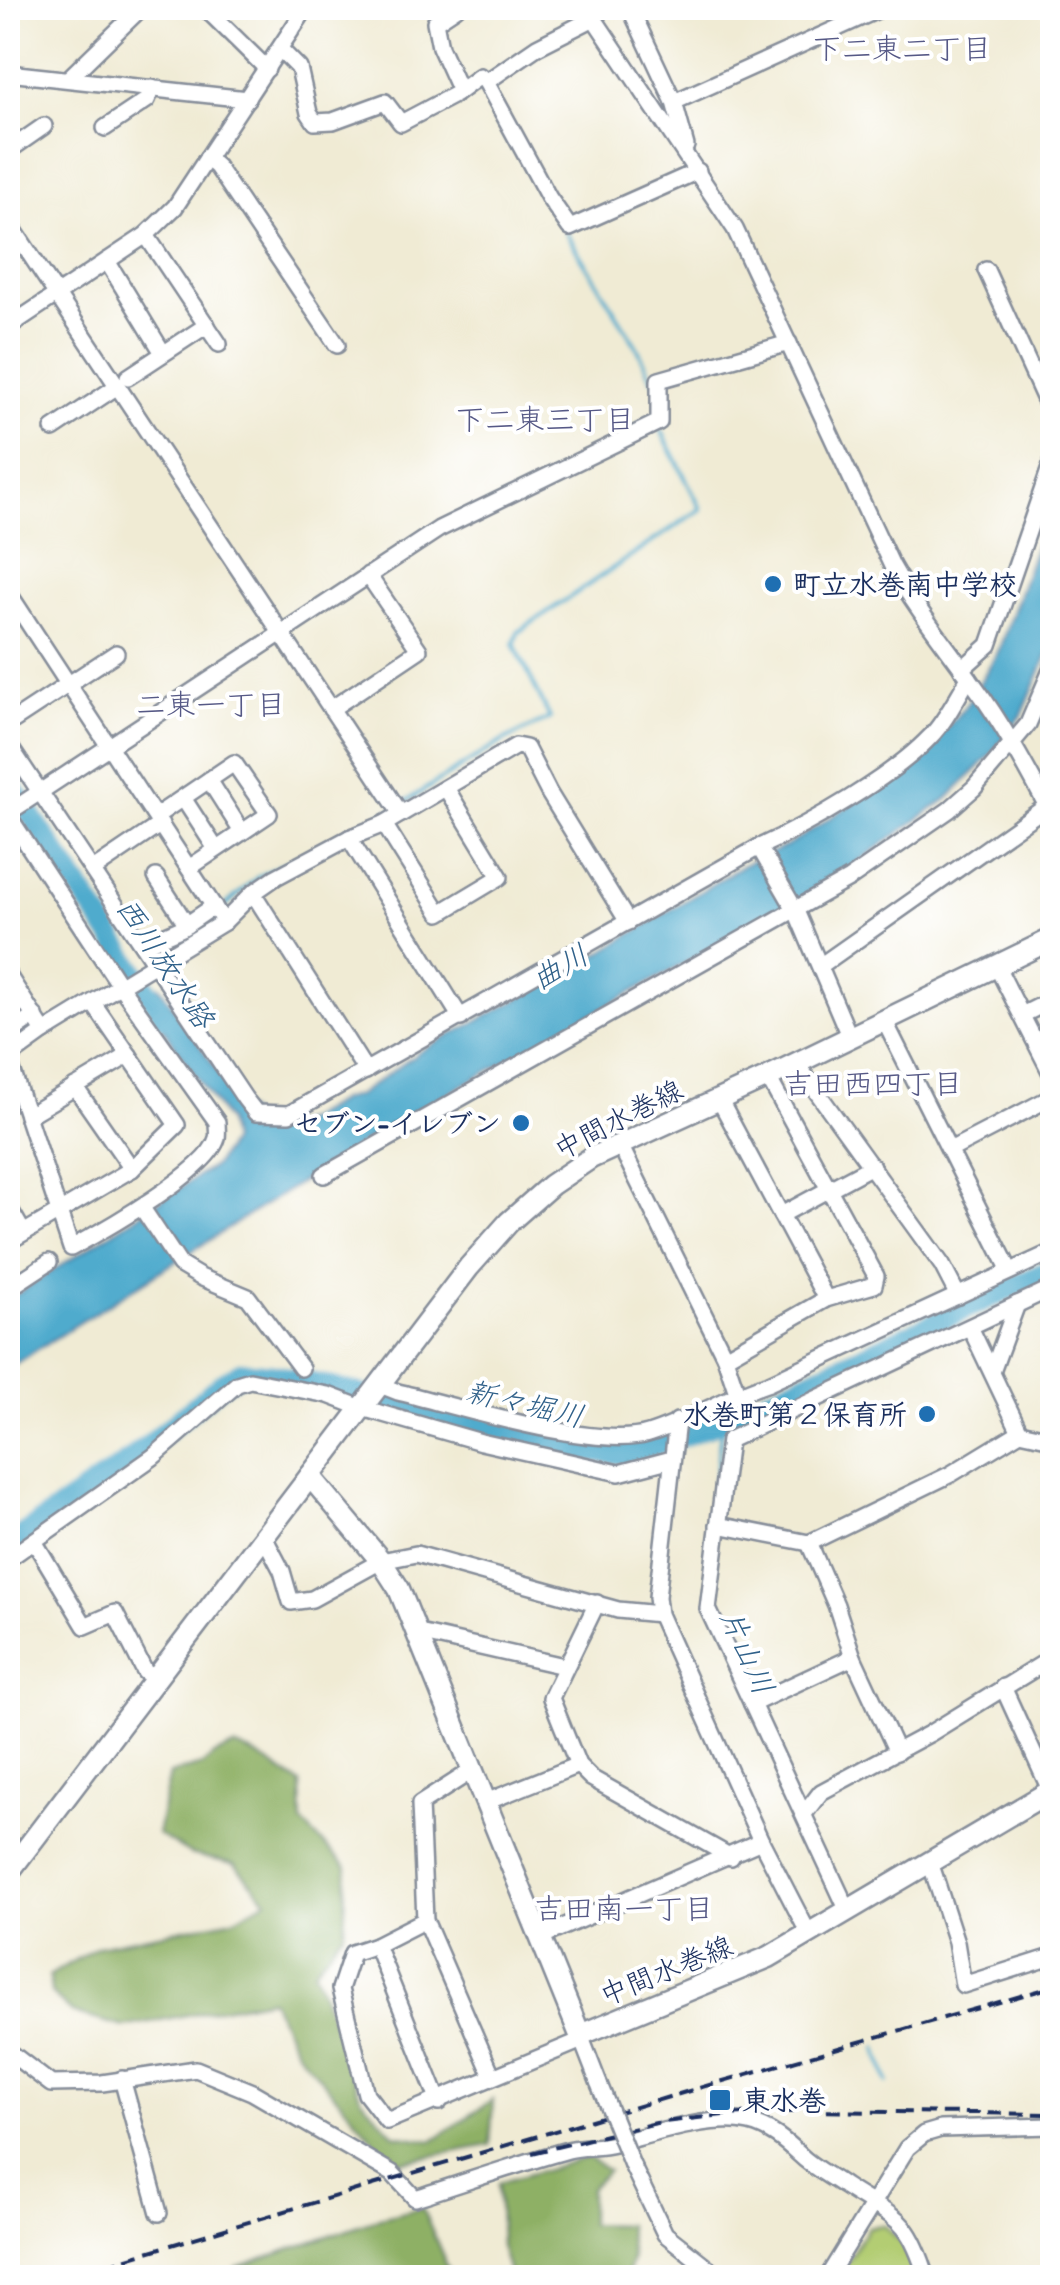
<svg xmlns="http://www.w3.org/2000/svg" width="1060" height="2285" font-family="'Patrick Hand','Klee One',sans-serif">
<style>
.green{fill:#b3cd73;stroke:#677e68;stroke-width:2.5}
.forest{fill:#8eb065;stroke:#547062;stroke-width:2.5}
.water{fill:#4fabcd;stroke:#356d96;stroke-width:2.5}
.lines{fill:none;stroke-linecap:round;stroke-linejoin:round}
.stream{stroke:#4fabcd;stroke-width:4}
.river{stroke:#4fabcd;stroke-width:22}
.minor-casing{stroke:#868d99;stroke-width:20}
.major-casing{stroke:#868d99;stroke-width:25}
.minor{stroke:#fff;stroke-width:15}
.major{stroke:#fff;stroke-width:20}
.rail{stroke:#1b2f5e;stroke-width:4;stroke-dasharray:15 8;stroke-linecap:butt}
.minor-bridge-casing{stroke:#868d99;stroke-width:20;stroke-linecap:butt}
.minor-bridge{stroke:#fff;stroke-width:15}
.poi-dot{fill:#1f6fb2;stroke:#fff;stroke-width:4}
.labels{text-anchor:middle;stroke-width:8;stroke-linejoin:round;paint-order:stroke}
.poi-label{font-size:28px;font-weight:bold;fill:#1b2f5e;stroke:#fff;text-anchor:start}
.street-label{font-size:28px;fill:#1b2f5e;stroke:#fff}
.neighbourhood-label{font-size:30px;fill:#565986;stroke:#fff}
.water-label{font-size:30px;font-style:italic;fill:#30618a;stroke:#fff}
</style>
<rect width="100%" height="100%" fill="#fff"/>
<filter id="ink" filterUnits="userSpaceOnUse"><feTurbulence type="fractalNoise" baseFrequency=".01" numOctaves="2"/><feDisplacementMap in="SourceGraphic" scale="20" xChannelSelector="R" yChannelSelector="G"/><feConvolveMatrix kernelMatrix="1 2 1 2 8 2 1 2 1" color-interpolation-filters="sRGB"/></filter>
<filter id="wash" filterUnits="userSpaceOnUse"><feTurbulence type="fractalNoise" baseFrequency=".0048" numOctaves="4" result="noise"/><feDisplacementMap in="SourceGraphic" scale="40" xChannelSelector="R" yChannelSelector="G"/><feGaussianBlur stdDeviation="2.25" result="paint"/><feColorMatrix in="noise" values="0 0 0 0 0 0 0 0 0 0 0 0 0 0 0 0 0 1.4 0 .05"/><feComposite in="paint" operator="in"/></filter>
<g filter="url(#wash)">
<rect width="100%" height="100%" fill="#f0ebd4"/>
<!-- green -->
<polygon class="green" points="884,2225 906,2247 916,2277 837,2277 868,2227"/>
<!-- forest -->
<g class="forest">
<path d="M234,1747c26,6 43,24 67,37l1,39 45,44 -3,65 -30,38 47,128 34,37 37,6 61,-41 -3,45 -96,18 -98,-113 -25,-51 -147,28 -51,-14 -22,-20 -2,-17 49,-30 136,-27 33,-19 -33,-36 -44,-10 -33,-20 13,-60 32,-9 12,-10z"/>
<polygon points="588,2157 608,2171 590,2188 590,2224 627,2225 631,2258 626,2277 510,2277 501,2246 498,2183"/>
<polygon points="422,2208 452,2277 233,2277 237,2268 379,2218"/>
</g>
<!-- water -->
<polygon class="water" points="1052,501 1052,645 1022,715 989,757 947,799 815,892 392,1124 8,1368 8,1300 215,1165 231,1141 227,1121 142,998 159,986 242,1107 265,1129 304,1121 341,1100 358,1095 421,1051 573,970 745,864 787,846 919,760 968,703 999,650"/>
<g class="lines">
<!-- stream -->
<g class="stream">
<polyline points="566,233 637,347 653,380"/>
<polyline points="400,805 503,741 550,718 514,644 518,632 701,509 660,428"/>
<polyline points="224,907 259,876 392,810"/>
<polyline points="708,1550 722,1421"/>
<polyline points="877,2048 888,2082"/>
</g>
<!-- river -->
<g class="river">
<polyline points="8,781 165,1017"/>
<polyline points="8,1545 132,1459 223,1383 242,1372 275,1375 354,1393 575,1450 623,1454 661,1444 722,1421 1052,1269"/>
</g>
</g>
</g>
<g filter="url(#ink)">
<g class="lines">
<!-- minor casing -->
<g class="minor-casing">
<g id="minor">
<polyline points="205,8 267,69"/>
<polyline points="456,8 435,22 440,47 459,89"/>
<path d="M587,8l148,221 157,337c23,41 52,77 80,116 31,42 56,88 80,134"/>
<polyline points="630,8 674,102 686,146"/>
<polyline points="280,49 299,68 309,113 315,122 333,121 385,102 401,123 456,94 480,76 486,82 537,47 594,18"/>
<polyline points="8,73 247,99"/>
<polyline points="68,79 141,8"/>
<polyline points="486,82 549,198 570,228 698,171"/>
<polyline points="674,102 882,8"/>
<polyline points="105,128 147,100 152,88"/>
<polyline points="8,151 44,126"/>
<polyline points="207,158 217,167 337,345"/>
<polyline points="8,221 401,814"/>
<polyline points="146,235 219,344"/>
<polyline points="107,261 163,353"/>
<polyline points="986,270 1052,415"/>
<polyline points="8,327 146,235 175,207 306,8"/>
<polyline points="128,377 207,325"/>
<polyline points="53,429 116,387"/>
<polyline points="8,592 224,922"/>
<polyline points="962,669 989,645 1052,462"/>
<polyline points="331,709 419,650 368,575"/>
<polyline points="8,724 116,653"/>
<path d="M8,744l237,355 11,14 33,1 470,-267c51,-23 133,-70 171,-110 16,-16 27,-40 39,-59"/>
<polyline points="209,780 242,832"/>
<polyline points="183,798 216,849"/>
<polyline points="8,813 439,529 659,422 659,380 789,343"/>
<path d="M8,815l113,172 96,135c0,3 1,13 0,16 -8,33 -115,93 -146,110l-63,-190 36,-26 180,-110 29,-29 23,-16 73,-39 35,-14 132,-78 10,2 23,45 79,129"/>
<polyline points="156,816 234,763 269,814 189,868"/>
<polyline points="384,824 440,913 500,877 446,788"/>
<polyline points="349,838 461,1018"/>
<polyline points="759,847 796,911 850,1038"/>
<polyline points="93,870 161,824"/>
<polyline points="156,877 187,925"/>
<polyline points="253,893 366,1071"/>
<polyline points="143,945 182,928 214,906"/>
<polyline points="996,965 1052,1075"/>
<polyline points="820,966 1047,806"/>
<polyline points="8,975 44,1032"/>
<polyline points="1022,1015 1052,1000"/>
<polyline points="885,1022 1010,1271"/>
<polyline points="8,1034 35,1016"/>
<polyline points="796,1063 942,1265 958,1296"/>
<polyline points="75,1087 132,1169"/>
<polyline points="719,1099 826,1299"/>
<polyline points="27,1116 129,1055"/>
<polyline points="619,1143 725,1357 737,1393"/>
<polyline points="950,1150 1052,1097"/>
<polyline points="324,1175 849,879 949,810 974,788 1028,724 1052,668"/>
<polyline points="8,1206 23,1232"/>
<polyline points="142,1208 180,1265 200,1277 248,1297 301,1368"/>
<polyline points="781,1215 872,1166"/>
<polyline points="8,1242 132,1169 177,1125 93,1003"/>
<polyline points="8,1289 49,1262"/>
<polyline points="970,1327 1020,1432"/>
<polyline points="725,1357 826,1299 874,1285 876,1276 768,1077"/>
<polyline points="992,1372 1017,1304"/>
<path d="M380,1385l18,7c58,14 197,58 250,42 42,-13 79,-38 121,-51l283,-131"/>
<polyline points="677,1421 657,1597 659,1614 761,1841 809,1934"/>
<polyline points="718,1525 809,1543 951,1474 1020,1432 1052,1439"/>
<polyline points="264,1537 282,1571 291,1602 312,1599 381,1561 416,1554 618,1610 659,1614"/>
<polyline points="34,1541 85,1626 115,1613 145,1672 156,1678"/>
<polyline points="809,1543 836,1605 853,1657 897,1752"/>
<polyline points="8,1559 153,1457 237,1384 250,1380 328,1395 362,1408 481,1442 619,1473 672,1459"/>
<polyline points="597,1603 551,1698 578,1765 591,1778 731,1857"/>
<polyline points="419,1633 564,1666"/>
<polyline points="1003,1687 1051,1792"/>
<polyline points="752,1704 853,1657"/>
<polyline points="473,1770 420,1804 425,1920 492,2075"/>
<polyline points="486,1802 578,1765"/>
<polyline points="804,1814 821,1792 929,1734 1052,1658"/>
<polyline points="931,1865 956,1942 963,1985 1052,1957"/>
<polyline points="848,1911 708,1609 729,1440 1052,1288"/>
<polyline points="425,1920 376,1945 352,1953 340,1989 366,2094 387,2121 582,2040"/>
<polyline points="540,1937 761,1841"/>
<polyline points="376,1945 439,2102"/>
<polyline points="580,2035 599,2084"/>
<path d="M8,2051l43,33 51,-1 94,-14 56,23 140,81 23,25c51,-16 102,-34 153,-48 15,-4 31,-2 46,-6 37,-9 97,-30 135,-21 21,5 36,18 51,32 12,12 30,21 44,31 51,34 63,27 83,92"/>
<polyline points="122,2079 159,2213"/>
<polyline points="632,2165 665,2234 721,2278"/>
<polyline points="827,2278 907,2148 924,2134 941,2129 1052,2126"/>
</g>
</g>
<!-- major casing -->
<g class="major-casing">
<g id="major">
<polyline points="310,1476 381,1561 399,1589 580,2035 769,1957 1052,1790"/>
<polyline points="8,1873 469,1267 509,1222 551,1185 591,1158 768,1077 1052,939"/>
</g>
</g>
<!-- minor -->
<use href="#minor" class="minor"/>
<!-- major -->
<use href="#major" class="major"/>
<!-- rail -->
<g class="rail">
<polyline points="532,2153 656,2123 723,2115 810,2111 1052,2114"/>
<polyline points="60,2278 716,2083 1052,1987"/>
</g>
<!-- minor-bridge casing -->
<g class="minor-bridge-casing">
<polyline id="minor-bridge" points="599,2084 632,2165"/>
</g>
<!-- minor-bridge -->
<use href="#minor-bridge" class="minor-bridge"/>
</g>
</g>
<!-- markers -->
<g class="poi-dot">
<circle cx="773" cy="584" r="10"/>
<circle cx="521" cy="1123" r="10"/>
<circle cx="927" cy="1414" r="10"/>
<rect x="708" y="2088" width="24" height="24" rx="5"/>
</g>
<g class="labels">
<!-- poi labels -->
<g class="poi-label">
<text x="793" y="594">町立水巻南中学校</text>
<text x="501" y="1133" text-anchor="end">セブン-イレブン</text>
<text x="907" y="1424" text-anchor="end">水巻町第２保育所</text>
<text x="742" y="2110">東水巻</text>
</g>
<!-- street labels -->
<g class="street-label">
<text transform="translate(618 1119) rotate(-27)" y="10">中間水巻線</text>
<text transform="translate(666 1970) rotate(-22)" y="10">中間水巻線</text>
</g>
<!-- neighbourhood labels -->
<g class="neighbourhood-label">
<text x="902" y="59">下二東二丁目</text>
<text x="545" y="430">下二東三丁目</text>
<text x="211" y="715">二東一丁目</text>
<text x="873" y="1094">吉田西四丁目</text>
<text x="624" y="1919">吉田南一丁目</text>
</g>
<!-- water labels -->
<g class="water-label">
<text transform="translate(165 963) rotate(56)" y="10">西川放水路</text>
<text transform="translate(560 967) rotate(-30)" y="10">曲川</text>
<text transform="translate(525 1404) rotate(13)" y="10">新々堀川</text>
<text transform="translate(747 1652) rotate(66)" y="10">片山川</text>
</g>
</g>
<!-- margin -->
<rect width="1060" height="2285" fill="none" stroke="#fff" stroke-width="40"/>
</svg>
